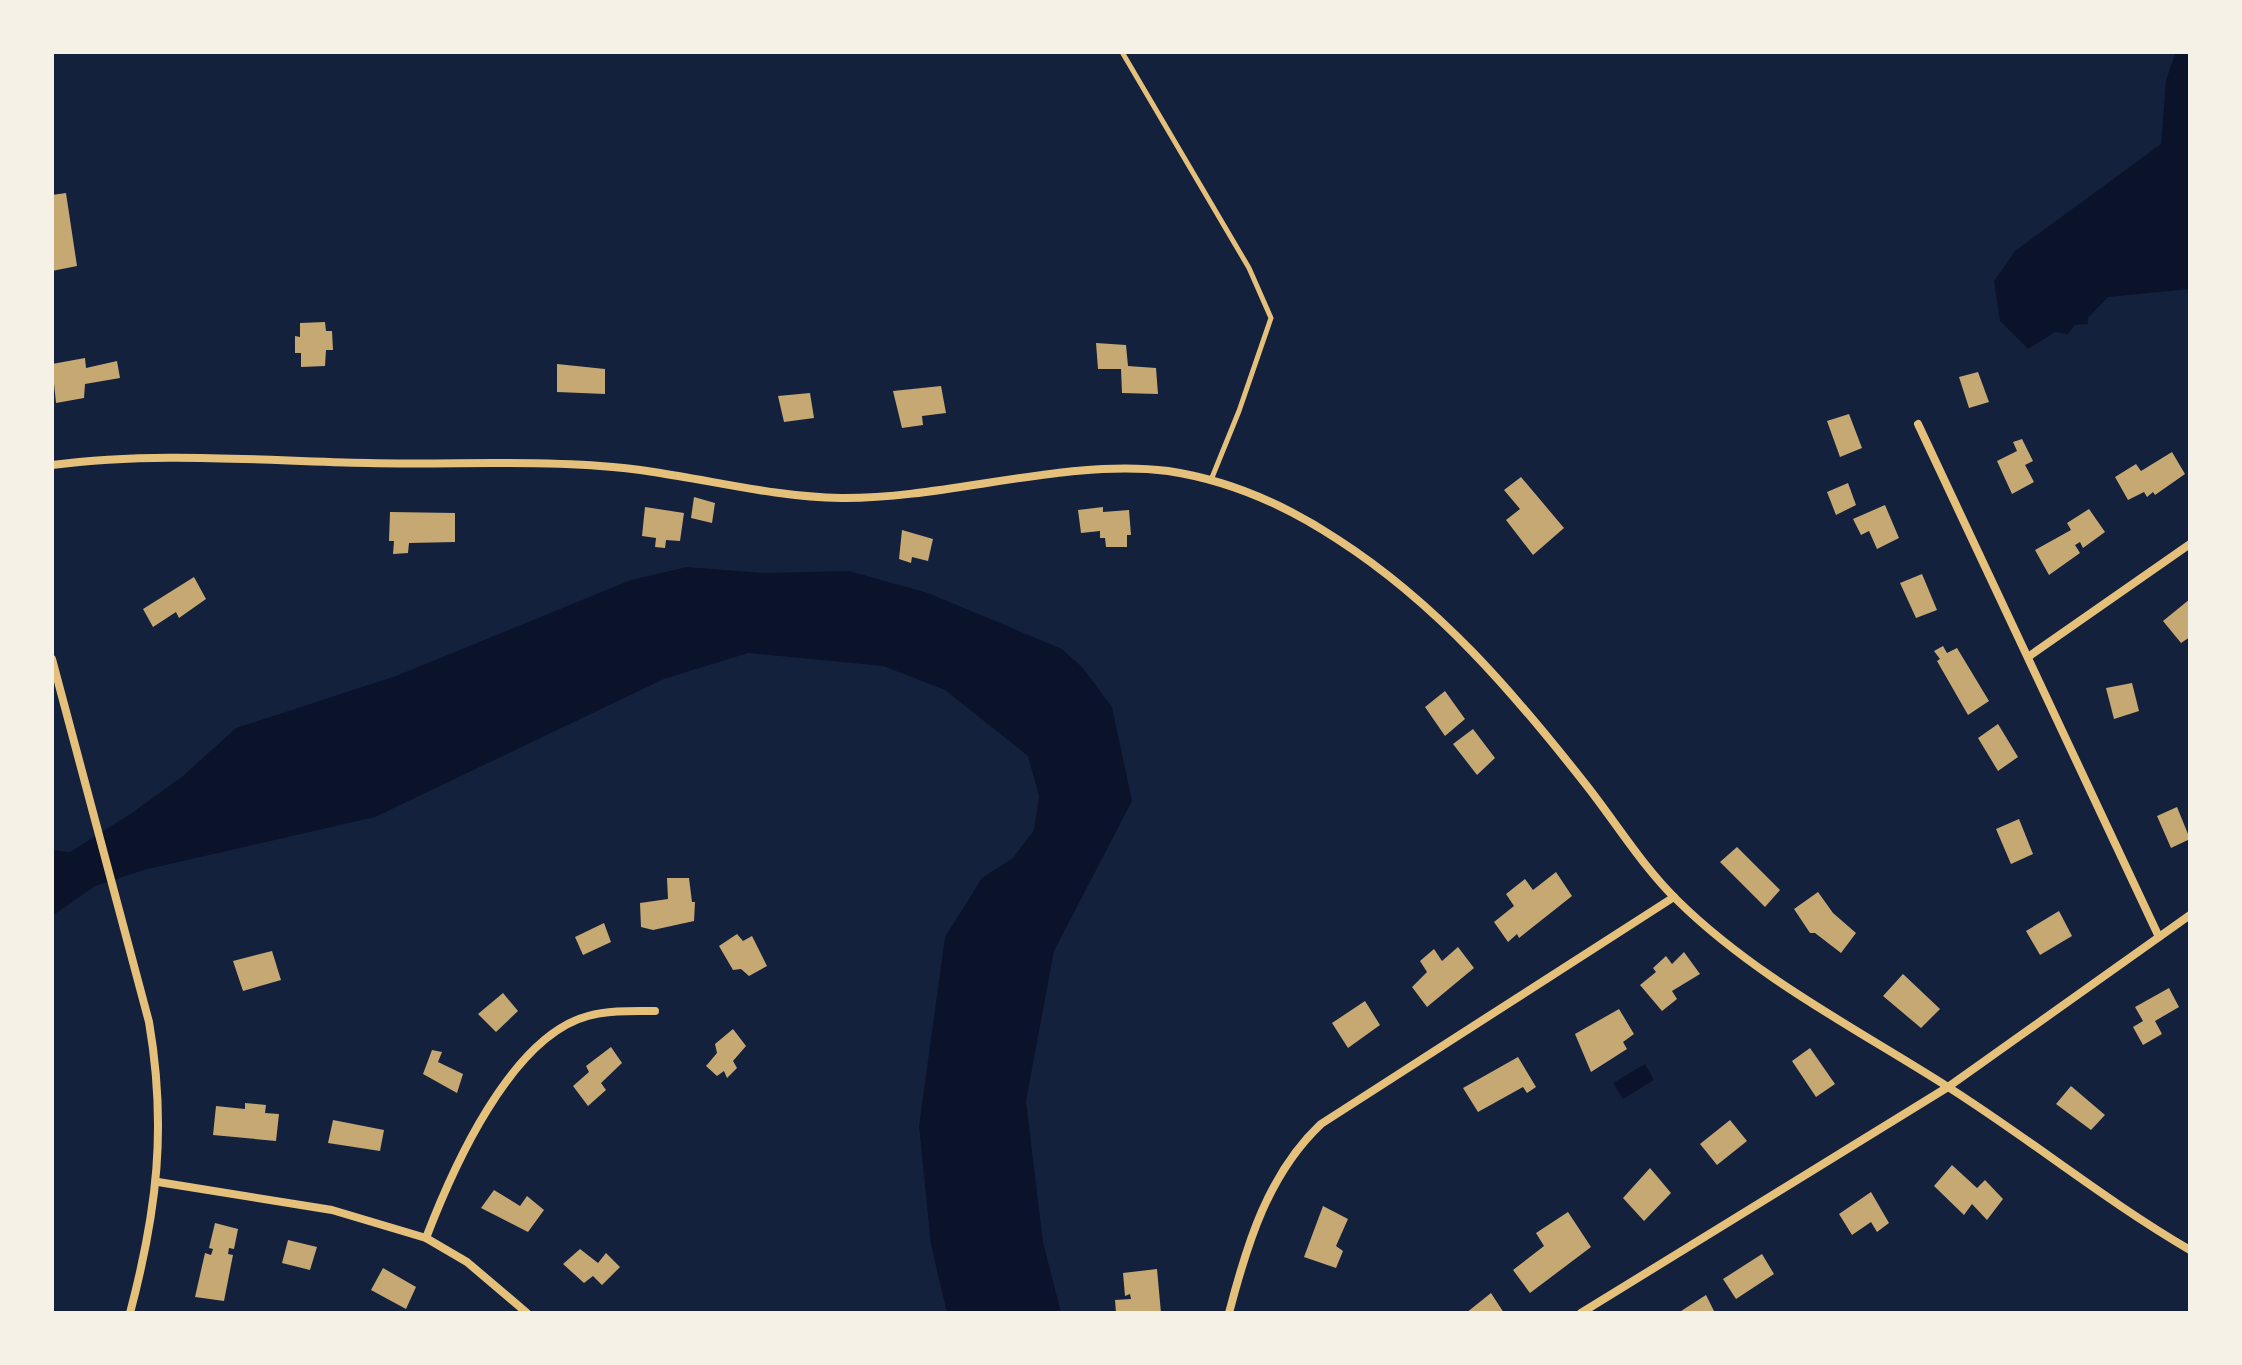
<svg xmlns="http://www.w3.org/2000/svg" width="2242" height="1365" font-family="Roboto,sans-serif">
<style>
.water{fill:#0b132b}
.building{fill:#c6a872}
.lines{fill:none;stroke-linecap:round;stroke-linejoin:round}
.service{stroke:#e5c07b;stroke-width:5}
.minor{stroke:#e5c07b;stroke-width:8}
</style>
<rect width="100%" height="100%" fill="#14213d"/>
<!-- water -->
<g class="water">
<polygon points="2176,52 2190,52 2190,289 2108,297 2088,318 2088,324 2075,325 2068,334 2055,332 2028,349 2000,321 1994,281 2015,251 2161,144 2166,80"/>
<polygon points="687,567 763,573 849,571 928,593 1062,649 1083,668 1112,707 1132,801 1054,951 1026,1101 1043,1242 1061,1313 947,1313 931,1245 919,1126 945,937 982,878 1013,858 1034,830 1039,796 1028,756 945,690 883,666 748,653 664,679 375,817 144,870 95,886 52,916 52,850 70,852 129,815 183,776 236,728 396,676 631,580"/>
<polygon points="1645,1064 1654,1080 1623,1099 1613,1083"/>
</g>
<!-- building -->
<g class="building">
<polygon points="66,193 77,266 52,271 52,195"/>
<polygon points="325,322 326,331 332,331 333,350 326,350 325,366 301,367 301,353 295,353 295,336 300,337 300,323"/>
<polygon points="1096,343 1126,345 1128,366 1156,368 1158,394 1122,393 1121,369 1098,369"/>
<polygon points="85,358 86,368 117,361 120,378 85,384 84,398 56,403 52,364"/>
<polygon points="557,364 605,369 605,394 557,392"/>
<polygon points="1978,372 1989,402 1969,408 1959,377"/>
<polygon points="941,386 946,413 922,416 923,425 902,428 893,391"/>
<polygon points="810,393 814,418 784,422 778,396"/>
<polygon points="1849,414 1862,448 1840,457 1827,421"/>
<polygon points="2022,439 2033,461 2025,465 2034,482 2012,494 1997,461 2017,451 2013,442"/>
<polygon points="2172,452 2185,474 2155,495 2153,492 2147,497 2144,492 2128,500 2115,477 2136,464 2141,471"/>
<polygon points="1521,477 1564,528 1533,555 1506,520 1520,509 1504,490"/>
<polygon points="1848,483 1856,505 1836,515 1827,492"/>
<polygon points="694,497 715,503 712,523 691,518"/>
<polygon points="1885,505 1899,538 1877,549 1869,531 1861,535 1853,519"/>
<polygon points="645,507 684,513 680,541 666,540 665,548 655,547 656,538 642,536"/>
<polygon points="1103,507 1103,512 1129,510 1131,535 1127,535 1127,547 1106,547 1105,538 1100,538 1100,531 1081,533 1078,510"/>
<polygon points="2089,509 2105,532 2083,548 2080,542 2075,545 2080,553 2049,575 2035,550 2071,530 2067,523"/>
<polygon points="390,512 455,513 455,542 409,543 408,553 393,554 394,541 389,541"/>
<polygon points="902,530 933,539 928,561 912,557 911,563 899,559"/>
<polygon points="1922,574 1937,610 1916,618 1900,583"/>
<polygon points="194,577 206,599 179,618 176,612 153,627 143,609"/>
<polygon points="2190,599 2190,637 2181,643 2163,621"/>
<polygon points="1943,646 1947,653 1957,648 1989,701 1968,715 1937,661 1940,659 1934,651"/>
<polygon points="2132,683 2139,711 2114,719 2106,688"/>
<polygon points="1445,691 1465,719 1445,736 1425,707"/>
<polygon points="1998,724 2018,757 1998,771 1978,738"/>
<polygon points="1473,729 1495,758 1477,775 1453,744"/>
<polygon points="2177,807 2190,839 2171,848 2157,816"/>
<polygon points="2019,819 2033,854 2011,864 1996,829"/>
<polygon points="1737,847 1780,890 1765,907 1720,862"/>
<polygon points="1556,872 1572,896 1519,938 1517,934 1508,942 1494,922 1514,906 1506,894 1525,879 1533,890"/>
<polygon points="667,878 689,878 692,902 695,902 694,921 653,930 641,927 640,903 668,899"/>
<polygon points="1818,892 1833,913 1856,933 1841,953 1815,933 1810,933 1794,909"/>
<polygon points="2059,911 2072,936 2040,955 2026,931"/>
<polygon points="604,923 611,942 583,955 575,937"/>
<polygon points="737,934 743,941 752,936 767,966 749,976 741,969 733,970 719,946"/>
<polygon points="1458,947 1474,968 1427,1007 1412,987 1427,972 1420,961 1434,949 1442,961"/>
<polygon points="272,951 281,980 243,991 233,961"/>
<polygon points="1684,952 1700,974 1672,991 1677,999 1662,1011 1640,985 1656,972 1653,968 1666,956 1672,964"/>
<polygon points="1903,974 1940,1009 1921,1028 1883,996"/>
<polygon points="2169,988 2179,1007 2155,1021 2162,1034 2143,1045 2133,1027 2143,1021 2135,1007"/>
<polygon points="503,993 518,1011 496,1032 478,1014"/>
<polygon points="1365,1001 1380,1025 1348,1048 1332,1023"/>
<polygon points="1619,1009 1634,1034 1623,1042 1627,1049 1591,1072 1575,1034"/>
<polygon points="733,1029 746,1046 733,1061 737,1068 727,1078 724,1071 717,1076 706,1066 717,1053 715,1044"/>
<polygon points="611,1047 622,1063 601,1083 606,1090 588,1106 573,1086 589,1072 586,1066"/>
<polygon points="1810,1048 1835,1084 1816,1097 1792,1061"/>
<polygon points="432,1050 442,1052 438,1062 463,1074 457,1093 423,1074"/>
<polygon points="1518,1057 1536,1087 1527,1093 1523,1087 1478,1112 1463,1088"/>
<polygon points="2071,1086 2105,1115 2091,1130 2056,1104"/>
<polygon points="245,1103 266,1105 265,1113 279,1114 276,1141 213,1135 216,1106 245,1109"/>
<polygon points="333,1120 384,1130 380,1151 328,1143"/>
<polygon points="1730,1120 1747,1141 1717,1165 1700,1144"/>
<polygon points="1952,1165 1977,1188 1985,1180 2003,1199 1987,1220 1972,1204 1964,1215 1934,1186"/>
<polygon points="1650,1168 1671,1193 1644,1221 1623,1198"/>
<polygon points="494,1190 520,1206 527,1196 544,1210 528,1232 481,1208"/>
<polygon points="1871,1192 1889,1223 1877,1232 1871,1222 1852,1235 1839,1214"/>
<polygon points="1323,1206 1348,1219 1336,1246 1343,1251 1336,1268 1304,1257"/>
<polygon points="1568,1212 1591,1247 1530,1293 1513,1270 1544,1246 1536,1233"/>
<polygon points="215,1223 238,1229 234,1249 229,1248 228,1254 233,1255 224,1301 195,1297 205,1253 211,1255 213,1249 209,1248"/>
<polygon points="288,1240 317,1247 310,1270 282,1263"/>
<polygon points="580,1249 598,1263 606,1253 620,1267 602,1285 593,1276 584,1283 563,1264"/>
<polygon points="1762,1254 1774,1274 1736,1299 1723,1279"/>
<polygon points="383,1268 416,1287 406,1309 371,1290"/>
<polygon points="1157,1269 1161,1313 1116,1313 1115,1300 1131,1299 1130,1294 1125,1296 1123,1273"/>
<polygon points="1491,1293 1504,1313 1466,1313"/>
<polygon points="1706,1295 1715,1313 1678,1313"/>
</g>
<g class="lines">
<!-- service -->
<polyline class="service" points="1122,52 1249,268 1271,318 1239,411 1211,480"/>
<!-- minor -->
<g class="minor">
<polyline points="1918,424 2159,937"/>
<path d="M52,465c106,-14 210,-4 316,-2 77,2 155,-3 232,3 81,5 160,31 241,32 106,1 225,-40 327,-27 60,9 119,35 169,68 101,65 176,153 250,247 29,37 56,81 90,114 78,77 180,129 271,187 82,52 158,114 242,163"/>
<polyline points="2028,657 2190,544"/>
<path d="M52,659l97,363c18,105 8,189 -19,291"/>
<polyline points="158,1182 332,1210 426,1238 467,1262 527,1313"/>
<path d="M426,1238c26,-68 84,-201 162,-222 21,-6 45,-5 67,-5"/>
<path d="M1229,1313c18,-69 39,-139 92,-189l353,-227"/>
<polyline points="1581,1313 1948,1087 2190,915"/>
</g>
</g>
<!-- border -->
<rect width="2242" height="1365" fill="none" stroke="#f6f1e7" stroke-width="108"/>
</svg>
